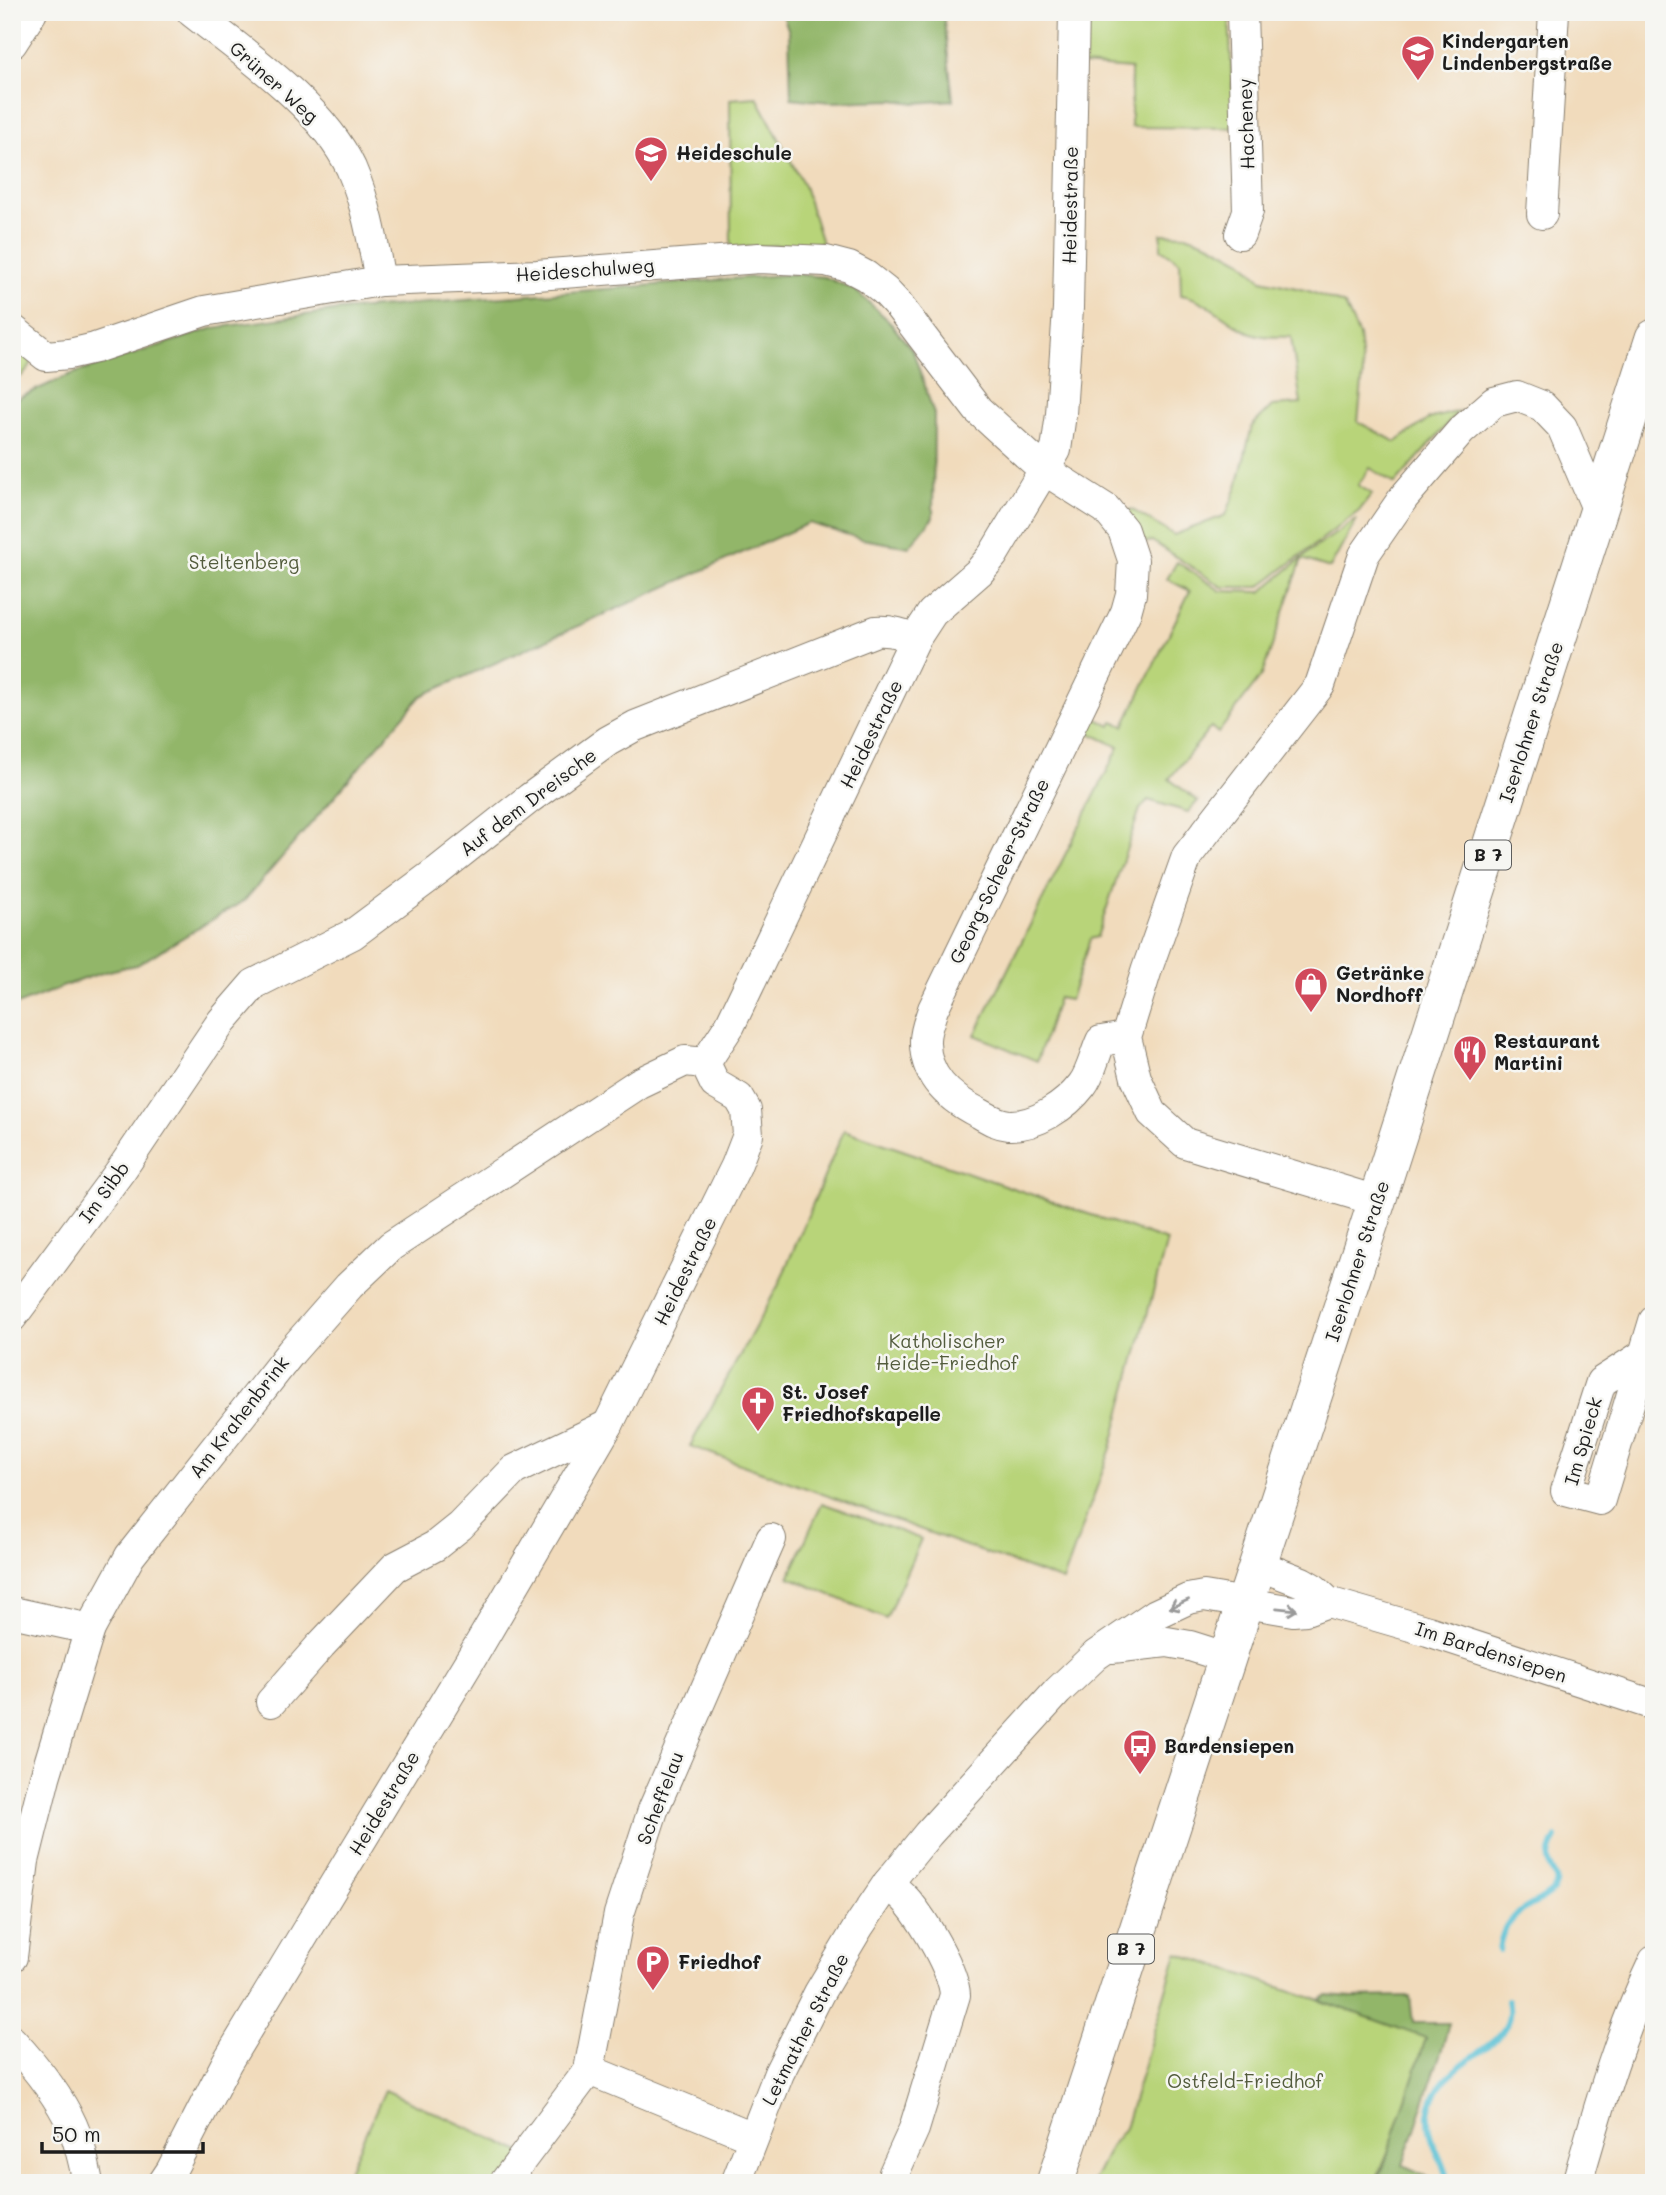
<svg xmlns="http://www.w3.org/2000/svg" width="1666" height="2195" font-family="Mali,sans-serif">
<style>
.green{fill:#b8d479;stroke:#6a784a;stroke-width:2}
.forest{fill:#92b669;stroke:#576942;stroke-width:2}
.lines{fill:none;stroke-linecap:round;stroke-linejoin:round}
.stream{stroke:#57c0d4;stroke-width:6}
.minor-casing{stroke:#867c6c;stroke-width:32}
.major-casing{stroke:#867c6c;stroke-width:39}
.minor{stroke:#fff;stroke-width:30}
.major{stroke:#fff;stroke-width:37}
.oneway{stroke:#999}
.labels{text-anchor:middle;stroke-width:5;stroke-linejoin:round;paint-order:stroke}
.shield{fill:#f6f6f2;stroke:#5d5d5c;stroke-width:2}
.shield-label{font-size:18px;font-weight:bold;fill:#1c1c1c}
.poi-label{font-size:19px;font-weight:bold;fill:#1c1c1c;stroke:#f6f6f2;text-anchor:start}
.street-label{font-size:19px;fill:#1c1c1c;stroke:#f6f6f2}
.park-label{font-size:19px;fill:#535c3d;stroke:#f6f6f2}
</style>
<rect width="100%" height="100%" fill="#f6f6f2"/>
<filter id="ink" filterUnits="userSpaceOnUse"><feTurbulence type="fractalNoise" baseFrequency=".0143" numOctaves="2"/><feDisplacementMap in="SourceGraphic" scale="14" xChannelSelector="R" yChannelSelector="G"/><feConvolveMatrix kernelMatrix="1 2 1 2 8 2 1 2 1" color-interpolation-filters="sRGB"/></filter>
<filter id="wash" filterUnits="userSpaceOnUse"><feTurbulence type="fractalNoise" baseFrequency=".00686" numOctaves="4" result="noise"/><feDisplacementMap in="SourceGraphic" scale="28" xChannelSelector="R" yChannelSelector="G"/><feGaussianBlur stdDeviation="1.57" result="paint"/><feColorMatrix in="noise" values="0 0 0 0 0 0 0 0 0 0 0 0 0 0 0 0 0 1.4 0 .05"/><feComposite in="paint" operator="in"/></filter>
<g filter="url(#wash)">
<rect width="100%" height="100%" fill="#f1dbbc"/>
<!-- green -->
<g class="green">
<polygon points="1083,12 1229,12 1234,128 1131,127 1131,69 1082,65"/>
<polygon points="757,97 804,186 822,243 731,248 730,99"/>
<path d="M1161,234l25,1 25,9 31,17 20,19 47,11 36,14 14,31 4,37 -5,49 38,20 33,-23 30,-8 -64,73 -25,-16 -12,17 14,9 -13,17 -100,76h-37l-70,-46 -13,3 -14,-28 6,-7 43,26 52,-20 11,-28 15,-61 20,-20 29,-2 -10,-67c-10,-1 -23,1 -33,-2 -28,-7 -48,-36 -77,-40l-1,-33 -19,-13z"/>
<path d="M24,349l9,9c-3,12 -10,18 -21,24v-17z"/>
<polygon points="1357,519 1330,568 1302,559 1262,675 1218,733 1211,727 1169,779 1198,801 1188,812 1148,800 1140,809 1097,937 1090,939 1070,1000 1058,998 1037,1061 975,1035 1119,747 1085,731 1093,717 1111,726 1113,722 1124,726 1190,591 1167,579 1177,562 1221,591 1261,592 1310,551"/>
<polygon points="844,1130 1167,1241 1111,1448 1063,1581 690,1446 779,1284"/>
<polygon points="822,1503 921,1539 886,1619 789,1577"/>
<polygon points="1177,1953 1348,2010 1435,2041 1375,2183 1092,2183 1110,2147 1125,2128"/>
<polygon points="385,2090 524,2153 502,2183 343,2183"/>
</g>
<!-- forest -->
<g class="forest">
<polygon points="782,12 943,12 953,100 915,103 893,100 831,102 791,98 789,32"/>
<path d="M793,274l32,3 30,13 33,30 25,31 21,63 -1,104 -24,29 -47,-8 -53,-16 -388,173 -176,204 -108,65c-44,7 -84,26 -125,42v-606l57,-26 145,-47 126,-18z"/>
<polygon points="1327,1995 1352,1997 1410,1996 1413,2023 1449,2023 1443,2046 1403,2165 1441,2183 1378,2183 1426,2038 1319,2000"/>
</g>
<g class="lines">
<!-- stream -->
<g class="stream">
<path d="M1499,1950c3,-26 16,-37 38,-48 7,-4 13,-7 17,-13 7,-10 -3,-16 -5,-25 -1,-9 3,-19 7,-26"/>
<path d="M1448,2183c-4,-24 -21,-42 -19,-68 6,-54 75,-62 80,-99 1,-5 0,-11 -1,-16"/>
</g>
</g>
</g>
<g filter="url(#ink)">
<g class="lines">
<!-- minor casing -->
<g class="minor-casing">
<g id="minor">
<path d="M192,12c53,42 130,94 159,156 16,37 22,74 29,113"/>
<polyline points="12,43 32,12"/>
<polyline points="1542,214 1554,12"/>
<polyline points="1240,234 1248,211 1242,12"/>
<path d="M12,329l34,27 23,-2 26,-6 109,-37 176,-30 157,-6 222,-17 67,3 23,6 17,9 19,15 13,14 80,105 65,59 63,40 17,21 10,30 -2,34 -5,18 -193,397c-3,10 -8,21 -8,31 -1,36 24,58 54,73 9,5 18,11 30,12 27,1 57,-19 73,-40 9,-11 13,-31 19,-44l25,-4"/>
<polyline points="1377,1201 1185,1143 1152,1113 1136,1078 1126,1037 1147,969 1187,856 1320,685 1364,555 1404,497 1461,431 1494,402 1517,396 1542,406 1562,427 1598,511"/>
<path d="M12,1317l109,-147 101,-149 32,-37 99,-50 86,-64 91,-72 78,-57 27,-15 241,-95c15,-1 26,2 39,8"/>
<polyline points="1643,1355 1601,1382 1566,1491 1600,1500 1654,1321"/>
<polyline points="1258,1565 1302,1582 1314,1589 1328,1602 1428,1631 1654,1705"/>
<polyline points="12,1612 90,1629"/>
<polyline points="1112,1648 1167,1642 1190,1646 1228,1658"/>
<polyline points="271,1702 321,1645 395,1567 435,1546 460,1526 514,1470 608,1425"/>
<path d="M888,1883c6,6 14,12 20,19 16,19 46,69 47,93l-41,134 -20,44"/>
<polyline points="12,1957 24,1861 45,1777 90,1629 130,1556 291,1352 349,1286 391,1246 639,1083 685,1061 705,1063"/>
<path d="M12,2041c23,25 46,53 60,84 8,18 12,38 16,58"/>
<polyline points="753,2137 589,2070 619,1914 653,1810 771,1539"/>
<polyline points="163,2183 171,2171 227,2062 475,1652 608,1425 736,1166 748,1135 746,1110 739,1098 715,1084 705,1063 730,1025 915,639 932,613 979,572 993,555 1056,450 1061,414 1068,308 1074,12"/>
<polyline points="504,2183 589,2070"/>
<polyline points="736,2183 779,2073 819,1993 859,1926 888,1883 928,1834 1058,1691 1096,1655 1156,1614 1188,1599 1204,1596 1293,1611 1306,1610 1328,1602"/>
<path d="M1577,2183c22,-76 43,-151 77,-222"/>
</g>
</g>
<!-- major casing -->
<g class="major-casing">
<polyline id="major" points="1055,2183 1377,1201 1654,338"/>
</g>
<!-- minor -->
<use href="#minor" class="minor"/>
<!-- major -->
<use href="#major" class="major"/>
</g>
<!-- one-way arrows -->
<defs><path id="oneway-shaft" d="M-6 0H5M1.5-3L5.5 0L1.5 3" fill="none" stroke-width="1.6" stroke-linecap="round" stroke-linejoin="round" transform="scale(1.75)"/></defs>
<g class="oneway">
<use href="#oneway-shaft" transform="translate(1179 1604) rotate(156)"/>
<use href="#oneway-shaft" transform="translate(1287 1609) rotate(6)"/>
</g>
</g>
<!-- icons -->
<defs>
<g id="school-pin" transform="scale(1.75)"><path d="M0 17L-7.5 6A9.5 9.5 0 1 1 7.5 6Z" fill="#d1495b" stroke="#f6f6f2"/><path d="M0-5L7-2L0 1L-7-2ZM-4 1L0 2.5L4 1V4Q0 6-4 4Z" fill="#fff"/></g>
<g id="shop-pin" transform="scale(1.75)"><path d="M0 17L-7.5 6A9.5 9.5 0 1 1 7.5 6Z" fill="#d1495b" stroke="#f6f6f2"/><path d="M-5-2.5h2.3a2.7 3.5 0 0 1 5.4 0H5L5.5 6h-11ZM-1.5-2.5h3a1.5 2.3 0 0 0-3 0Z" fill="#fff"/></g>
<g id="restaurant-pin" transform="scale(1.75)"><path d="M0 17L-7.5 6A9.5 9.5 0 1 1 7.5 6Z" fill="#d1495b" stroke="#f6f6f2"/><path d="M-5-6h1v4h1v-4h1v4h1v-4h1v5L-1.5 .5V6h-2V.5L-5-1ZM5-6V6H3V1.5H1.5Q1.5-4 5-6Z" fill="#fff"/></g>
<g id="church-pin" transform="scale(1.75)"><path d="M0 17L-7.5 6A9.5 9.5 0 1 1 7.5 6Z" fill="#d1495b" stroke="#f6f6f2"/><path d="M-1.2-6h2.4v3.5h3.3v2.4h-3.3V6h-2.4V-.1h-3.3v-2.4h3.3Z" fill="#fff"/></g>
<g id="bus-pin" transform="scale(1.75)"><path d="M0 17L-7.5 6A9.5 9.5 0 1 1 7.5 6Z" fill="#d1495b" stroke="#f6f6f2"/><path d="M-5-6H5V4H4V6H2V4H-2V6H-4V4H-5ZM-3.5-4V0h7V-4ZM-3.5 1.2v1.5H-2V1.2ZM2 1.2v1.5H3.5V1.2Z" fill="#fff"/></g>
<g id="parking-pin" transform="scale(1.75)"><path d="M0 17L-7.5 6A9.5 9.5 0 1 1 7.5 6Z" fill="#d1495b" stroke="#f6f6f2"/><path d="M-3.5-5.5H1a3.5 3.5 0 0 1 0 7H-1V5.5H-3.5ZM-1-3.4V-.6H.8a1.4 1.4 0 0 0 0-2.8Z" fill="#fff"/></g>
</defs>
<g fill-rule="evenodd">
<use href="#school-pin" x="1418" y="52"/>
<use href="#school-pin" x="651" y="153"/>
<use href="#shop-pin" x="1311" y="984"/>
<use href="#restaurant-pin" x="1470" y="1052"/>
<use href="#church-pin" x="758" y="1403"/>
<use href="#bus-pin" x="1140" y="1746"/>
<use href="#parking-pin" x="653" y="1962"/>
</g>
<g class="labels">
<!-- shield labels -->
<g class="shield">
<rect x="1465" y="840.5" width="46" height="29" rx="5"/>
<rect x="1108" y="1934.5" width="46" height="29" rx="5"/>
</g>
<g class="shield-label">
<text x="1488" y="861">B 7</text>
<text x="1131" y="1955">B 7</text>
</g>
<!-- poi labels -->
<g class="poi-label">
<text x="1442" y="48">Kindergarten<tspan x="1442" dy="22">Lindenbergstraße</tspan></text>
<text x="676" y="160">Heideschule</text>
<text x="1336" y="980">Getränke<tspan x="1336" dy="22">Nordhoff</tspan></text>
<text x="1494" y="1048">Restaurant<tspan x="1494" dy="22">Martini</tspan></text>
<text x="782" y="1399">St. Josef<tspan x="782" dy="22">Friedhofskapelle</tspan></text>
<text x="1164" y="1753">Bardensiepen</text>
<text x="678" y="1969">Friedhof</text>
</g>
<!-- street labels -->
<g class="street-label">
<text transform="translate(274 82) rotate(42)" y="7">Grüner Weg</text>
<text transform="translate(1246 124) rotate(-92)" y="7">Hacheney</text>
<text transform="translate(1070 205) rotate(-89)" y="7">Heidestraße</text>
<text transform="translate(585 270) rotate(-4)" y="7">Heideschulweg</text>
<text transform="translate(1531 722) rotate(-72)" y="7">Iserlohner Straße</text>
<text transform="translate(871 734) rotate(-64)" y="7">Heidestraße</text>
<text transform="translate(528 802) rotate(-37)" y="7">Auf dem Dreische</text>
<text transform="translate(999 871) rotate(-64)" y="7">Georg-Scheer-Straße</text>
<text transform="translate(104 1192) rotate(-54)" y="7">Im Sibb</text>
<text transform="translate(1357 1261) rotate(-72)" y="7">Iserlohner Straße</text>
<text transform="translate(685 1271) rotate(-64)" y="7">Heidestraße</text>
<text transform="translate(239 1417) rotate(-52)" y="7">Am Krahenbrink</text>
<text transform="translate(1583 1441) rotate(-74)" y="7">Im Spieck</text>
<text transform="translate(1491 1652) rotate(18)" y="7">Im Bardensiepen</text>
<text transform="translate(660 1798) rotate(-69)" y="7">Scheffelau</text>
<text transform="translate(384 1803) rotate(-59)" y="7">Heidestraße</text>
<text transform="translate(805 2029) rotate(-63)" y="7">Letmather Straße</text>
</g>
<!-- park labels -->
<g class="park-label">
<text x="244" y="569">Steltenberg</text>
<text x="947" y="1348">Katholischer<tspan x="947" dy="22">Heide-Friedhof</tspan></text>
<text x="1245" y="2088">Ostfeld-Friedhof</text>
</g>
</g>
<!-- margin -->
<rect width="1666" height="2195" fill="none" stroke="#f6f6f2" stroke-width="42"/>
<!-- scale -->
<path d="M42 2142v10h161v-10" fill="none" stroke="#1c1c1c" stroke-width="3.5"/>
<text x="52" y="2142" font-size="21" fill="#1c1c1c" stroke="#f6f6f2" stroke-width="5" paint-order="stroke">50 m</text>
</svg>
